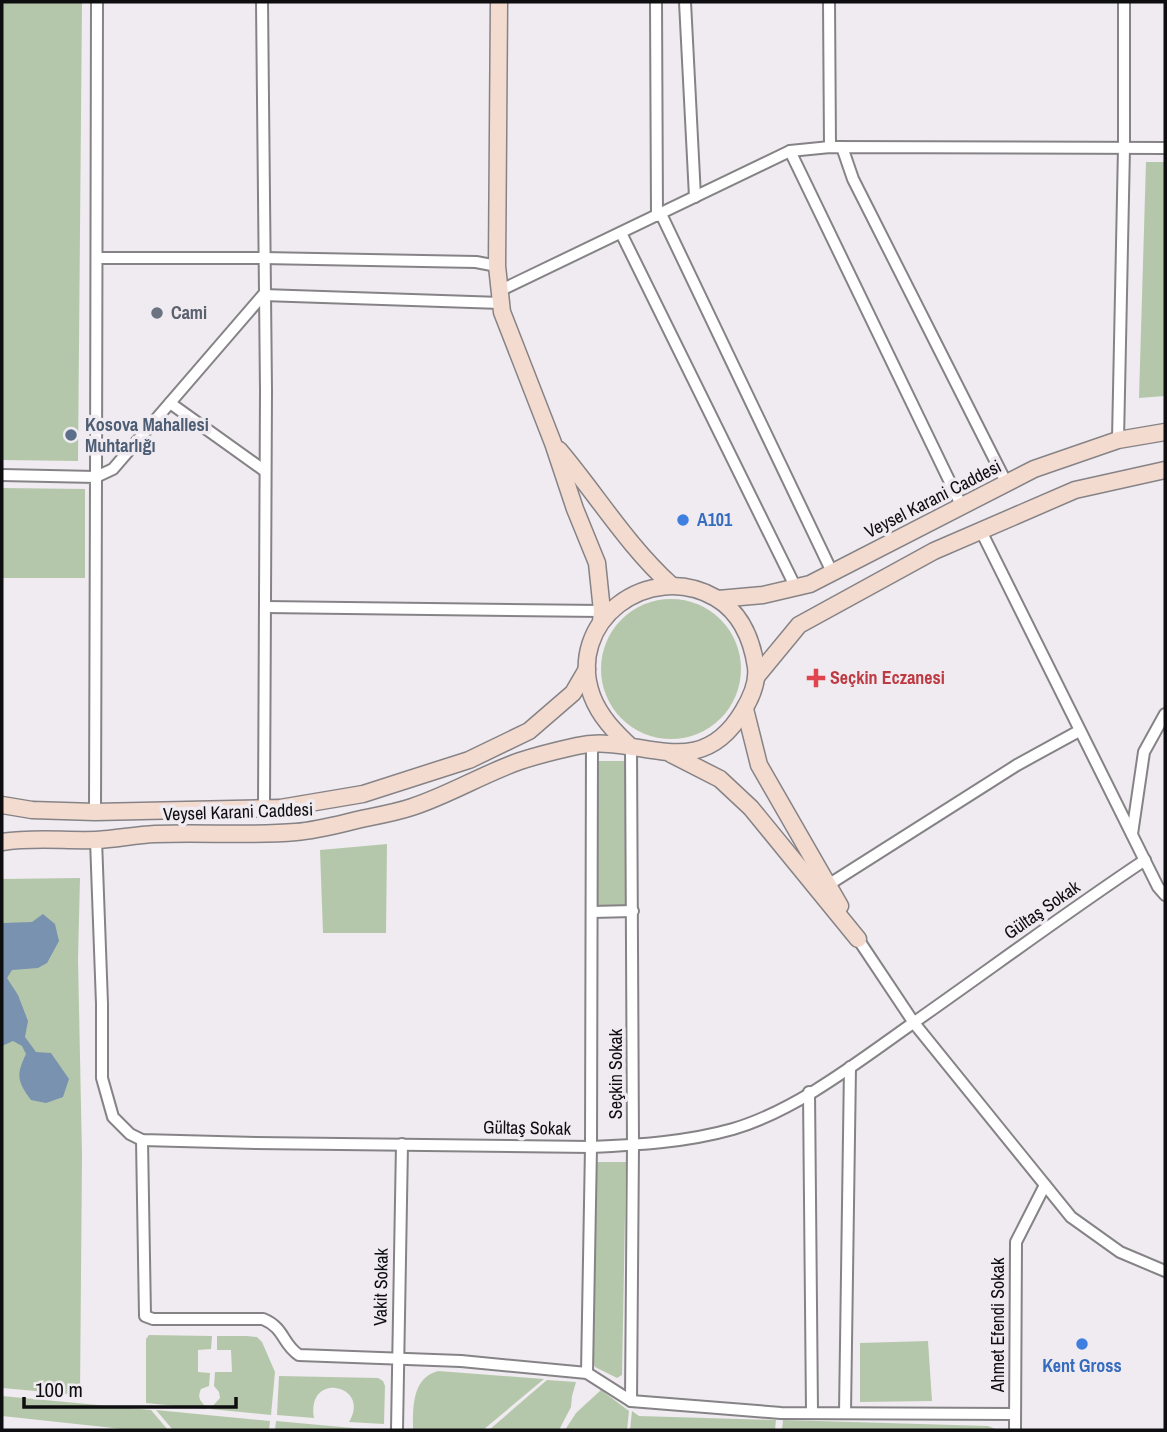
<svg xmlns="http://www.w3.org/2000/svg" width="1167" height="1432" font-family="'Archivo Narrow',sans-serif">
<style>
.green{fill:#b5c7aa}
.water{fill:#7892b0}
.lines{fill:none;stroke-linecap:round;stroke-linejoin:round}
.street-casing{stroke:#868387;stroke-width:14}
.secondary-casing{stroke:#868387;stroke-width:19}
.street{stroke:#fff;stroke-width:10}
.secondary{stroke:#f4dbd0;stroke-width:16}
.worship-dot{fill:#6b7280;stroke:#efebf0;stroke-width:2.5}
.service-dot{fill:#5c6f8a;stroke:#efebf0;stroke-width:2.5}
.shop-dot{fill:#3f7fe0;stroke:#efebf0;stroke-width:2.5}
.health-dot{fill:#e0444e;stroke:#efebf0;stroke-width:2.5}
.labels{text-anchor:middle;stroke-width:7;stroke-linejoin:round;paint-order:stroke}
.worship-label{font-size:18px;font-weight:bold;fill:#5b616d;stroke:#efebf0;text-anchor:start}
.service-label{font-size:18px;font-weight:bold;fill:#4e5e75;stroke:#efebf0;text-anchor:start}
.street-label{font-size:18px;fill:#0e0d0f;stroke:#efebf0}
.shop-label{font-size:18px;font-weight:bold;fill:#366cbe;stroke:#efebf0;text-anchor:start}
.health-label{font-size:18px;font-weight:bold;fill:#be3a42;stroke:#efebf0;text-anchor:start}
</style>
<rect width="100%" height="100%" fill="#efebf0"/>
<!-- green -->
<g class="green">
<polygon points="2,2 82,2 78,461 2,460"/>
<polygon points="1146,162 1165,162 1165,396 1139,398"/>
<polygon points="2,488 85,489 85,578 2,578"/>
<circle cx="671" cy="669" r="70"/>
<polygon points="594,761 629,761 627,905 595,905"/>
<polygon points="387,844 386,933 323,933 320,850"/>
<polygon points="80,878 78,959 82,1155 80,1395 2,1388 2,879"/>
<polygon points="594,1162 626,1162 622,1375 617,1378 595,1367 593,1362"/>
<path d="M149,1335l63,1 -1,13 -13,1v22l12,1 -1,13 -8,3c-5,11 2,13 6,20l-61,-6v-64z"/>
<polygon points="217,1336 247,1336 257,1337 262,1342 275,1372 271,1415 210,1409 220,1398 219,1392 214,1386 215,1372 232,1372 231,1350 217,1350"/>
<polygon points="928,1341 932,1401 860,1402 860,1343"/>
<path d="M438,1371l106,8 -61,51 -70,-1c0,-22 -1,-51 25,-58z"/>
<path d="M279,1376l99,2 5,3 2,5 -1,38 -35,-2c23,-37 -43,-52 -35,-4l-37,-3z"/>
<polygon points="547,1380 576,1382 572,1396 571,1407 559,1430 489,1430"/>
<polygon points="601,1390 629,1411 627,1430 565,1430 576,1413"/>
<polygon points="2,1396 151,1410 168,1430 132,1430 2,1416"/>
<polygon points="156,1410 270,1421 269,1430 173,1430"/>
<polygon points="632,1411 639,1416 776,1420 775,1430 630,1430"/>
<polygon points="783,1420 988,1426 998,1430 782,1430"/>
<polygon points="276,1421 375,1430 275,1430"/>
</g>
<!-- water -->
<path class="water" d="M43,914l12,10 4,17 -12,22 -9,5 -26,2 -5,8 11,17 10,26 -3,16 11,15 15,1 18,26 -6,18 -17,6 -15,-3c-14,-19 -15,-25 -5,-46l-4,-8 -9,-5 -11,5v-123l30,-1z"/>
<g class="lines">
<!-- street casing -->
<g class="street-casing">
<g id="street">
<polyline points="97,2 96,477 113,469 263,295 501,303"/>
<polyline points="262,2 266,391 264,808"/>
<polyline points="656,2 657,216"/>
<polyline points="685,2 695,197"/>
<polyline points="829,2 830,147"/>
<polyline points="842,147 853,179 1007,484"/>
<polyline points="790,151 962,507"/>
<polyline points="661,214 832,572"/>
<polyline points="621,233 796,588"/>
<polyline points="97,258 263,258 476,262 497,266"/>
<polyline points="499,291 790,151 830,147 1165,148"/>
<polyline points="170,403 265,471"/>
<polyline points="1118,440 1124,148 1124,2"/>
<polyline points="2,475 96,477 95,812"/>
<polyline points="980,529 1158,887 1165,895"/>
<polyline points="265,607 602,611"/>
<polyline points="1132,834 1144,752 1165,714"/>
<path d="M96,840l6,164v74l11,39 17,17 12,6 114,3 335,4c47,-2 96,-5 142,-18 61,-18 121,-64 173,-101 80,-56 158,-114 239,-168"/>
<polyline points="828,885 1017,765 1079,731"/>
<polyline points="592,912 633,911"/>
<polyline points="858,939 914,1023 1071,1217 1120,1252 1165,1271"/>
<polyline points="809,1092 812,1412"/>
<path d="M142,1140l3,176 8,3h110c22,9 19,25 36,36l162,6 126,12 44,28 150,12 234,1"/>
<polyline points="587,1373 591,1147 592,743"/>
<polyline points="631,1401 633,1145 631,747"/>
<polyline points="845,1413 850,1067"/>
<polyline points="397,1430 402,1144"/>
<polyline points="1015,1430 1016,1242 1045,1185"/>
</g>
</g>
<!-- secondary casing -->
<g class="secondary-casing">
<g id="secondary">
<polyline points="499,2 497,266 502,312 553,443 575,509 597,563 602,611 601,622"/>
<path d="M559,450c38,45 68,95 112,135"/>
<polyline points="718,599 763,595 810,584 1034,469 1118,440 1165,432"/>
<polyline points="757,676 799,625 934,551 1075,490 1165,470"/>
<polyline points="745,709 759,765 840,906"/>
<polyline points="671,754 720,779 751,808 858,939"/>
<polyline points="2,805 32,810 95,812 280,808 363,794 469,760 529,731 573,693 587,669"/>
<path d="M2,842c32,-5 62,-1 94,-2 20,-1 39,-5 59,-6 47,-2 95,2 141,-2 24,-2 47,-9 70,-14 15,-3 31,-6 46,-11 37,-12 71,-33 108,-46 18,-6 39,-11 57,-15 61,-14 121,41 166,-35 8,-13 15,-29 13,-44 -4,-27 -15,-54 -40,-69 -68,-39 -151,24 -124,98 8,21 23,36 39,51"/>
</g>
</g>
<!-- street -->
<use href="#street" class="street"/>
<!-- secondary -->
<use href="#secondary" class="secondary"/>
</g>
<!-- markers -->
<circle class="worship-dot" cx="157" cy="313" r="7"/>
<circle class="service-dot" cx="71" cy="435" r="7"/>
<g class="shop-dot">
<circle cx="683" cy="520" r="7"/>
<circle cx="1082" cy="1344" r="7"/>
</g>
<path class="health-dot" d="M812.5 667.5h7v7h7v7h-7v7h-7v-7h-7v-7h7z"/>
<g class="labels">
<!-- worship labels -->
<g class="worship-label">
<text x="171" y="319">Cami</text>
</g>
<!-- service labels -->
<g class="service-label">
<text x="85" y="431">Kosova Mahallesi<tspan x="85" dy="21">Muhtarlığı</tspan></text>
</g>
<!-- street labels -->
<g class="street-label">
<text transform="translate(933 499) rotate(-27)" y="6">Veysel Karani Caddesi</text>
<text transform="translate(238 812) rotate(-2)" y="6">Veysel Karani Caddesi</text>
<text transform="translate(1042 910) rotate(-35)" y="6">Gültaş Sokak</text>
<text transform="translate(616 1074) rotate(-90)" y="6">Seçkin Sokak</text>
<text transform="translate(527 1128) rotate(1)" y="6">Gültaş Sokak</text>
<text transform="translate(381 1287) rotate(-89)" y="6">Vakit Sokak</text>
<text transform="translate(998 1325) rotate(-90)" y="6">Ahmet Efendi Sokak</text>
</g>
<!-- shop labels -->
<g class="shop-label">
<text x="697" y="526">A101</text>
<text x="1082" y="1372" text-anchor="middle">Kent Gross</text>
</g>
<!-- health labels -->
<g class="health-label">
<text x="830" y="684">Seçkin Eczanesi</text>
</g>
</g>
<!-- border -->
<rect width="1167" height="1432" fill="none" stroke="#0e0d0f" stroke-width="7"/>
<!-- scale -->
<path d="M24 1397v10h212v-10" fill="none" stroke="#0e0d0f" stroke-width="3.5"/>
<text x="35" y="1397" font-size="21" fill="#0e0d0f" stroke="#efebf0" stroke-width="5" paint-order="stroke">100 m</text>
</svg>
